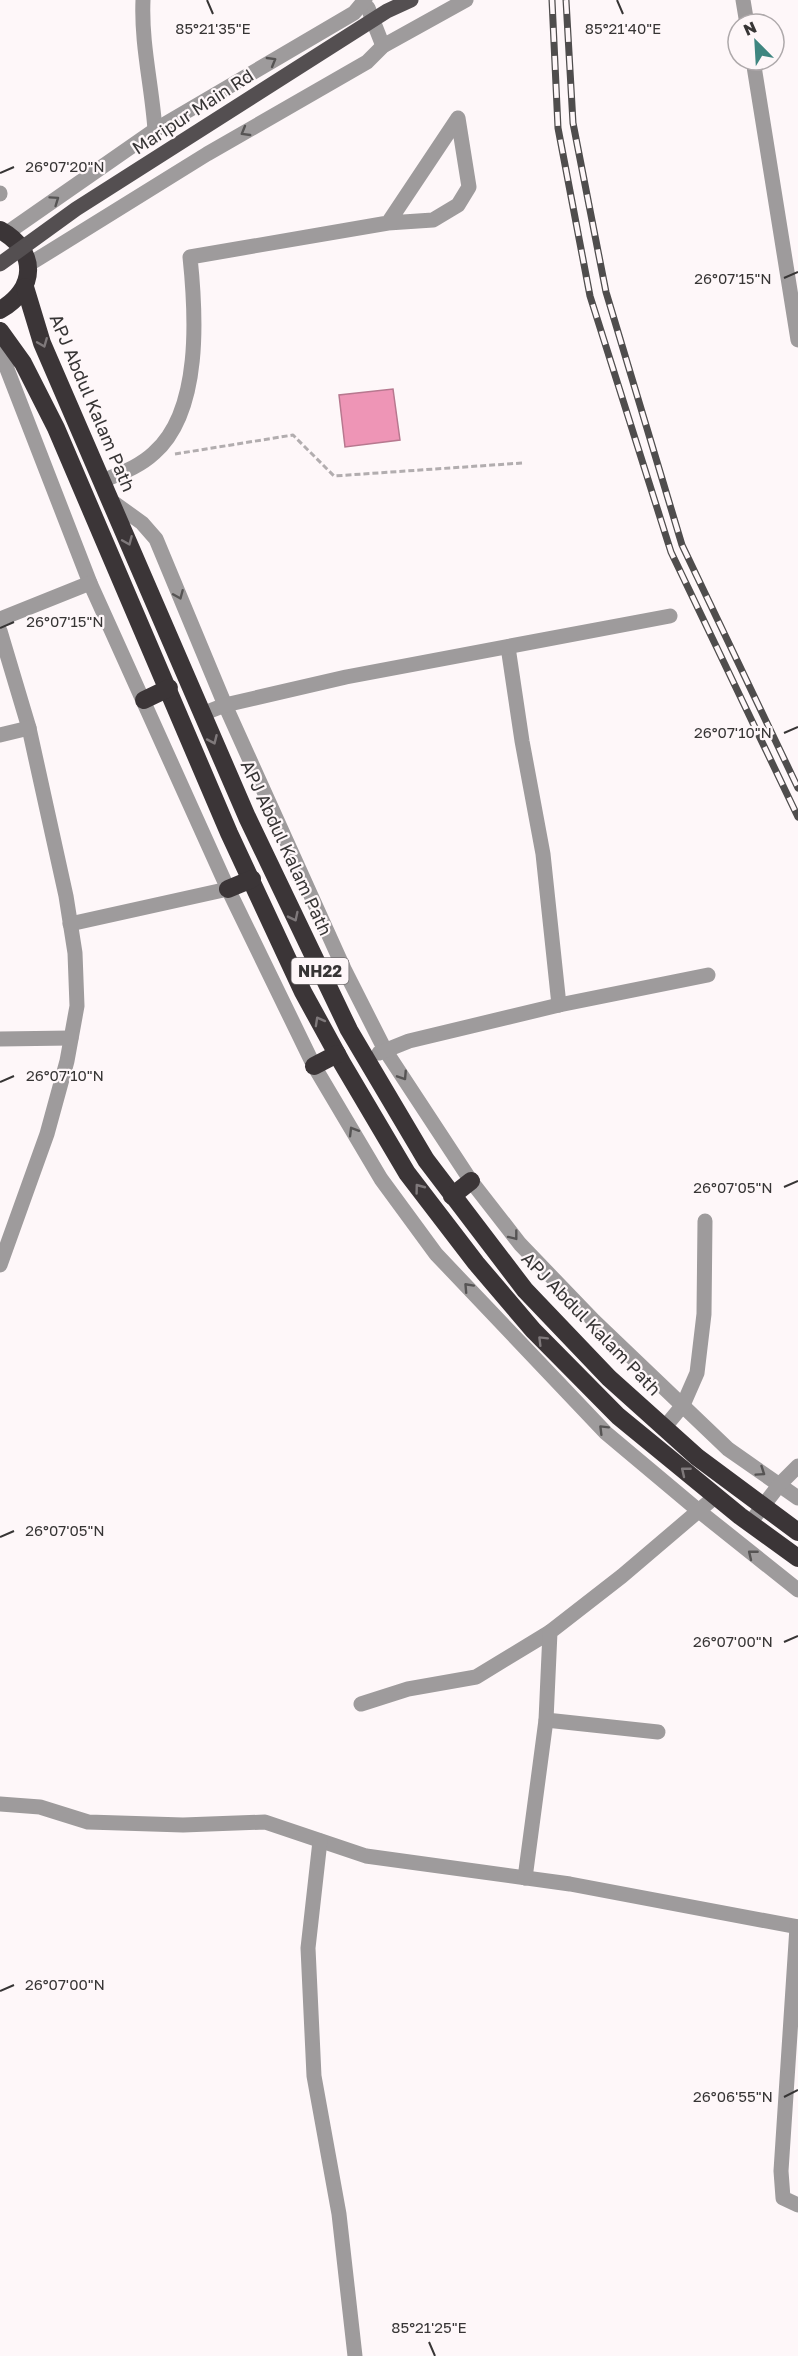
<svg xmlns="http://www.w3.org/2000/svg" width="798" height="2356" font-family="'Golos Text',sans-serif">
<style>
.water{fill:#ee95b6;stroke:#b7788f;stroke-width:1.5}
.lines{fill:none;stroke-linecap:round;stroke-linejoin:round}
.path{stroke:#b2adaf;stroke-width:3;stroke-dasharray:6 3;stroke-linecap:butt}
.minor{stroke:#9e9b9c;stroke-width:15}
.highway{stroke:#3b3537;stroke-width:18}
.rail-casing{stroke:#4f4d4d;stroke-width:7}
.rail{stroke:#fef7f9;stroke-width:4.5;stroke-dasharray:14;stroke-linecap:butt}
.major-bridge{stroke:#544f51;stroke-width:15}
.oneway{stroke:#565454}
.oneway2{stroke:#7f797b}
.ticks{fill:none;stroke:#373535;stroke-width:2}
.labels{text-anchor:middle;stroke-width:4.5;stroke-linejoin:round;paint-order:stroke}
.shield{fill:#fef7f9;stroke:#736f70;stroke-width:1.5}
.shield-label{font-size:16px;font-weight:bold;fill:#373535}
.street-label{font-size:18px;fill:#373535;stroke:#fef7f9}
.ticks-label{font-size:15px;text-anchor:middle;fill:#373535;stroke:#fef7f9;stroke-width:4.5;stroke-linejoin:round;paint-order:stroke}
</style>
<rect width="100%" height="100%" fill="#fef7f9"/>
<!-- water -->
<polygon class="water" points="393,389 400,440 345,447 339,395"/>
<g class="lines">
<!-- path -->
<polyline class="path" points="175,454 293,435 334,476 522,463"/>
<!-- minor -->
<g class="minor">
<path d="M143,0c-2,44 9,86 12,130"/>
<polyline points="743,0 747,24"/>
<polyline points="368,8 383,46"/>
<polyline points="753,60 798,340"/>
<polyline points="0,193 0,194"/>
<polyline points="7,233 155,130 354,13 365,0"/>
<polyline points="28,265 207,154 367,62 383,46 466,0"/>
<polyline points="7,340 7,369 90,583 228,889 314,1066 381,1179 436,1254 606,1433 699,1511 798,1590"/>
<path d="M102,481c19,-8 37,-14 52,-28 48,-42 42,-139 36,-196l198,-34 45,-3 25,-15 11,-18 -11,-69 -70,105"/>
<polyline points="110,500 142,523 156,539 225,705 345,971 385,1050 471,1181 520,1244 594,1321 728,1449 798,1498"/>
<polyline points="0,619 90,583"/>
<polyline points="0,631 29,728 66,896 75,953 77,1006 67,1061 47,1134 0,1265"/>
<polyline points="508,647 522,741 543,854 559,1005"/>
<polyline points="202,714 225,705 346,677 670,616"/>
<polyline points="0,735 29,728"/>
<polyline points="70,924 228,889"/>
<polyline points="0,1039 71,1038"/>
<polyline points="379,1053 409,1041 559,1005 708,975"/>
<polyline points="664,1428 683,1405 697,1373 704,1314 705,1221"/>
<polyline points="750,1523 780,1484 798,1466"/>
<polyline points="361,1704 408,1689 476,1677 550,1632"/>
<polyline points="546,1720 658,1732"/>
<polyline points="0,1804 40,1807 88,1822 183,1825 265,1822 366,1856 570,1884 798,1927"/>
<polyline points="320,1841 308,1948 314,2076 339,2214 355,2356"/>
<polyline points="525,1878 546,1720 550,1632 622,1576 716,1496"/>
<polyline points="797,1927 781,2171 783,2198 798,2205"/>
</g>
<!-- highway -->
<g class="highway">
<path d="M0,230c38,21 37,59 0,80"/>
<polyline points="25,287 42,343 247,817 349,1030 426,1160 525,1290 609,1378 697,1457 798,1532"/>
<polyline points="0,331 23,363 56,428 229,833 303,992 342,1063 407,1173 476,1263 533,1330 618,1416 740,1516 798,1558"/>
<polyline points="144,700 169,688"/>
<polyline points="228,889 252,879"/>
<polyline points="314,1066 337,1054"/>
<polyline points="452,1196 471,1181"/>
</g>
<!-- rail casing -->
<g class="rail-casing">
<g id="rail">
<polyline points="552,0 558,128 590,296 671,552 798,817"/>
<polyline points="566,0 573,123 606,292 682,545 798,788"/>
</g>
</g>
<!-- rail -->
<use href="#rail" class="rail"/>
<!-- major-bridge -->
<polyline class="major-bridge" points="0,264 76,209 387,11 411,0"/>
</g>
<!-- one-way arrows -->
<defs><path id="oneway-chevron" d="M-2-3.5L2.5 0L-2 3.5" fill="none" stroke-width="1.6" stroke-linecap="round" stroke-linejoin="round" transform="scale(1.5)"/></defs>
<g class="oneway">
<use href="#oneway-chevron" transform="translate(272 61) rotate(-30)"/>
<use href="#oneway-chevron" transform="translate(245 132) rotate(150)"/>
<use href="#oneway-chevron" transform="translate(55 200) rotate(-35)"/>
<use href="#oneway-chevron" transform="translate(179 595) rotate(67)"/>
<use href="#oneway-chevron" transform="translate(403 1076) rotate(57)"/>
<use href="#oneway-chevron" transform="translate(353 1131) rotate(-121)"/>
<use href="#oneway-chevron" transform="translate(514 1236) rotate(52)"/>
<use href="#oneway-chevron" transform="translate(468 1287) rotate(-133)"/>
<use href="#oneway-chevron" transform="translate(603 1429) rotate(-135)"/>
<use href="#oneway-chevron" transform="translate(761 1472) rotate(34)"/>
<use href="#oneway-chevron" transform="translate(752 1554) rotate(-141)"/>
</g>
<g class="oneway2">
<use href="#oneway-chevron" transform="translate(43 343) rotate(68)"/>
<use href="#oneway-chevron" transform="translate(128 541) rotate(67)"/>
<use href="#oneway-chevron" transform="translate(213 740) rotate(66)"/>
<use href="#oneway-chevron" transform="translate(294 917) rotate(64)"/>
<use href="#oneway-chevron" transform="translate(319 1021) rotate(-119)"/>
<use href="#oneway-chevron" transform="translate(419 1188) rotate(-127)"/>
<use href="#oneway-chevron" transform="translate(542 1340) rotate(-135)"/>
<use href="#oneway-chevron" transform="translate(685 1471) rotate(-141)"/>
</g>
<!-- ticks -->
<path class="ticks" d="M207,0l6,14M617,0l6,14M0,173l14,-6M784,278l14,-6M0,628l14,-6M784,733l14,-6M0,1082l14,-6M784,1187l14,-6M0,1537l14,-6M784,1642l14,-6M0,1991l14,-6M784,2097l14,-7M429,2342l6,14"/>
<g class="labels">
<!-- shield labels -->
<rect class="shield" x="291.5" y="958" width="57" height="26" rx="4.5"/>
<g class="shield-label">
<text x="320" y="977">NH22</text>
</g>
<!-- street labels -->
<g class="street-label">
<text transform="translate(193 112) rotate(-33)" y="6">Maripur Main Rd</text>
<text transform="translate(92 403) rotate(67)" y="6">APJ Abdul Kalam Path</text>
<text transform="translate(286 848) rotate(65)" y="6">APJ Abdul Kalam Path</text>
<text transform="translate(591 1324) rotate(46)" y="6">APJ Abdul Kalam Path</text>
</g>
</g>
<g class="ticks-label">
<text x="623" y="34">85°21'40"E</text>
<text x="213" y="34">85°21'35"E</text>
<text x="65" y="172">26°07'20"N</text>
<text x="733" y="284">26°07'15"N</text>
<text x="65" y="627">26°07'15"N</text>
<text x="733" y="738">26°07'10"N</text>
<text x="65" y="1081">26°07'10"N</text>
<text x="733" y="1193">26°07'05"N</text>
<text x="65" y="1536">26°07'05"N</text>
<text x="733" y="1647">26°07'00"N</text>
<text x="65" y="1990">26°07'00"N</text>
<text x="733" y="2102">26°06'55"N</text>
<text x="429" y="2333">85°21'25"E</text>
</g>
<!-- north arrow -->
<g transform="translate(756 42) rotate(336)"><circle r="28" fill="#fef7f9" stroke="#aea9ab" stroke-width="1.5"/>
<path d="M0-4.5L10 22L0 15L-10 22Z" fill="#3f8680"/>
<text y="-9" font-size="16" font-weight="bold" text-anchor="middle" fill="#373535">N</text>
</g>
</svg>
